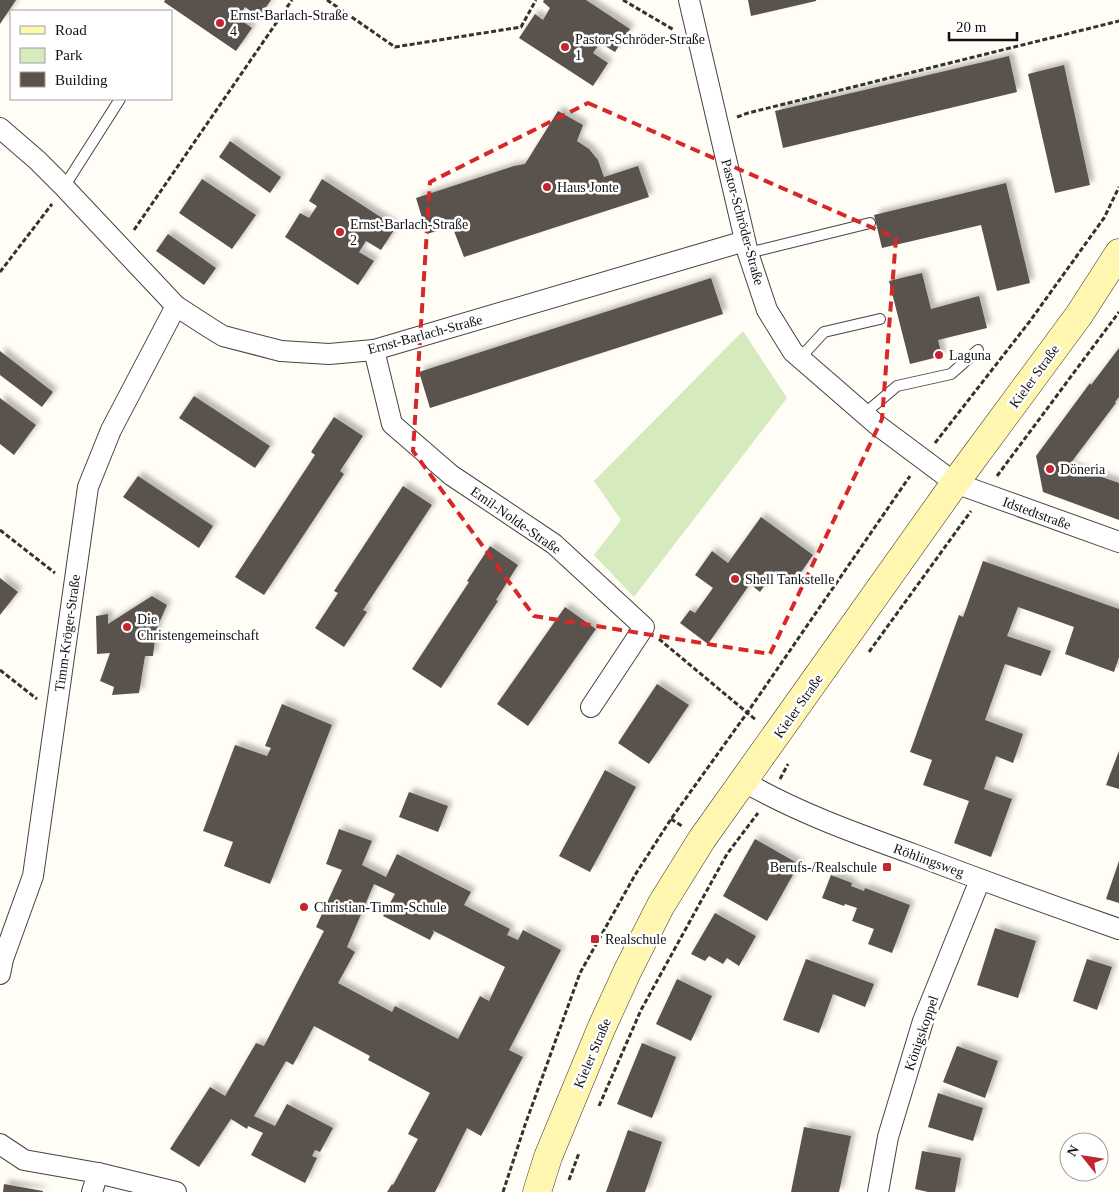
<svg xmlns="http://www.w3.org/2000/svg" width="1119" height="1192" font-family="Georgia,serif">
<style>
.green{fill:#d5ebbd}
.building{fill:#5a524d;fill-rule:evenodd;filter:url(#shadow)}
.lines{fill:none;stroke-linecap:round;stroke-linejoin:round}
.service-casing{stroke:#444;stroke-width:12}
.minor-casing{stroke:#444;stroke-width:22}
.secondary-casing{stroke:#333;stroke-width:29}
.path{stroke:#333;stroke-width:3;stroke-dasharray:5 2.5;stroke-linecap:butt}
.service{stroke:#fff;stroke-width:10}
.minor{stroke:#fff;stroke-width:20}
.secondary{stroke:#fff6b0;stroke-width:28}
.marked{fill:none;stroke:#d62828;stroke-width:4;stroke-dasharray:10 6;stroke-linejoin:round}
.poi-dot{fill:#c4262e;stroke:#fff;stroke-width:2}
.labels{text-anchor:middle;stroke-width:5;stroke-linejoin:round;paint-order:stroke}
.poi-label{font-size:14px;fill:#111;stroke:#fff;text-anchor:start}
.street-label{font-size:14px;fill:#111;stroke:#fff}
</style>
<defs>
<filter id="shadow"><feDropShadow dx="4.5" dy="-4.5" stdDeviation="2.5" flood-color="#0004"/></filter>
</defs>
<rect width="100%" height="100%" fill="#fffdf5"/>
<!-- green -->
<polygon class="green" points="743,331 787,398 634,597 594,555 621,520 594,481"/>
<!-- building -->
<g class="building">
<polygon points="0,0 16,0 0,24"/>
<polygon points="165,0 271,0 259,17 245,7 238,18 252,28 236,51 164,2"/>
<polygon points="544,0 586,0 630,29 615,52 600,43 593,53 608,63 593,86 519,38 535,14 543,20 550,8 543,2"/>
<polygon points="748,0 816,0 816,1 751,16"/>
<polygon points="1009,56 1017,92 783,148 775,111"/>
<polygon points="1064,65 1090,185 1055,193 1028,74"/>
<polygon points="558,111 583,125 577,141 589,149 598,160 604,177 638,166 649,197 464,257 452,226 427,234 416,198 514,166 525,164"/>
<polygon points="230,141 281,177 270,193 219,157"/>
<polygon points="202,179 256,215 232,249 179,213"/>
<polygon points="322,179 396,227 381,250 366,241 359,252 374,261 358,285 285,237 300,213 309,218 317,206 309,201"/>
<polygon points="1006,183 1030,283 997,291 981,225 882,248 874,215"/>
<polygon points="168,234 216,268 204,285 156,251"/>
<polygon points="922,273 931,309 979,296 987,328 938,340 942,356 910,364 889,281"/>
<polygon points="711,278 723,314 430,408 419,372"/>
<polygon points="1119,348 1119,397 1115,402 1116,403 1070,464 1070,466 1119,483 1119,520 1043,492 1036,456 1090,383 1091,385"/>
<polygon points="0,351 53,392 42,407 0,375"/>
<polygon points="194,396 270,446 255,468 179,418"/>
<polygon points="0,398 36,425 14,455 0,444"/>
<polygon points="334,417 363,436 340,471 344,474 264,595 235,577 315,455 311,452"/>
<polygon points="138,476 213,526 199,548 123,497"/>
<polygon points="403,486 432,505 363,610 367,612 344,647 315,628 338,593 334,591"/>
<polygon points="761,517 813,555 793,584 775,571 760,592 750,584 708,644 680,623 690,610 695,613 713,588 695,575 712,551 728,563"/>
<polygon points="490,546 518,565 496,600 498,601 441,688 412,669 469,582 467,581"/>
<polygon points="983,561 1119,609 1119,657 1114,672 1065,654 1074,627 1018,607 1007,636 1051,651 1041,676 1005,664 985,720 1023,734 1013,763 996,756 984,789 1012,799 991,857 954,843 969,801 923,785 932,760 910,752 959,615 963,617"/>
<polygon points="0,578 18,592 0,615"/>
<polygon points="152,596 167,605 156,630 153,656 145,656 139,693 112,695 114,687 100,681 110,653 97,654 96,616 108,614 108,624"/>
<polygon points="565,607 596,629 528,726 497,704"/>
<polygon points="657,684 689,705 649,764 618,743"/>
<polygon points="282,704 332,725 270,884 224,866 233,842 203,831 235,745 267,756 271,748 265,746"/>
<polygon points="1119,751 1119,789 1106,785"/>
<polygon points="605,770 636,787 590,872 559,856"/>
<polygon points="409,792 448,806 438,832 399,817"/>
<path d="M339,829l33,12 -10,24 24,12 11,-23 74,38 -7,13 46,24 -3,6 11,5 5,-10 38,20 -52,100 14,7 -42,79 -14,-8 -32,64h-48l5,-8 1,1 25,-46 -10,-5 22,-41 -62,-33 2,-4 -56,-30 -21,39 -7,-4 -32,55 21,10 12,-22 46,24 -13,24 -5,-2 -3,6 5,2 -12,25 -54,-28 12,-22 -15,-7 -1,3 -16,-10 -32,48 -29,-18 40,-62 15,9 31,-53 8,3 60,-115 -8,-4 26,-57 -16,-6zM374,884l21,10 -12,22 47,24 4,-8 -2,-2 73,37 -16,34 -9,-5 -22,43 -63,-33 -3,6 -54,-29 17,-31 -8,-5z"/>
<polygon points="755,839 799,864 767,921 723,896"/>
<polygon points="1119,861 1119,903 1106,899"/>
<polygon points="831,875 852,883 851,886 864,891 865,888 910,905 892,953 868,944 874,929 852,921 857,908 845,904 844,906 822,898"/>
<polygon points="715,913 756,936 739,966 727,958 723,964 709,956 705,961 691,954"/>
<polygon points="995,928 1036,941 1018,998 977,985"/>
<polygon points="806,959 874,984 865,1007 833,994 819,1033 783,1020"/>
<polygon points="1087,959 1112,967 1097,1010 1073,1001"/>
<polygon points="677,979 712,996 691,1041 656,1024"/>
<polygon points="642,1043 676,1057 652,1118 617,1104"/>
<polygon points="957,1046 998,1061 985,1098 943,1082"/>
<polygon points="938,1093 983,1108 973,1141 928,1127"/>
<polygon points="804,1127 851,1136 839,1192 791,1192"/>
<polygon points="628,1130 662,1142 645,1192 606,1192"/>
<polygon points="922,1151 961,1158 955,1192 928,1192 915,1189"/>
<polygon points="4,1184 43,1191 43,1192 3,1192"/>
</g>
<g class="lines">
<!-- service casing -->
<g class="service-casing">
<g id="service">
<polyline points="64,187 120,99"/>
<polyline points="748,253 870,223"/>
<polyline points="800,358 824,332 880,319"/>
<polyline points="864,414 897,386 951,374 978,350"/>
</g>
</g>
<!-- minor casing -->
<g class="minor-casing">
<g id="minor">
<polyline points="689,0 748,253 767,310 793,352 876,424 955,483 1119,542"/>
<polyline points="0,128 37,160 64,187 176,306 210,328 223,336 281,351 329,354 374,350 745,241"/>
<polyline points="374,350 392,424 451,475 554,544 644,627 591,707"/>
<path d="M743,781c53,31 112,52 170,73 68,26 137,51 206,75"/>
<polyline points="0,974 3,959 33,876 88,487 111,430 176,306"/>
<polyline points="0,1144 24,1160 98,1173 176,1192"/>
<polyline points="92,1192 98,1173"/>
<polyline points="878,1192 888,1137 923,1021 980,880"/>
</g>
</g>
<!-- secondary casing -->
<g class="secondary-casing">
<polyline id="secondary" points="537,1192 548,1157 601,1029 628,970 661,905 702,839 955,483 1079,315 1119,253"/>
</g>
<!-- path -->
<g class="path">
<polyline points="327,0 395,47 521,27 536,0"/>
<polyline points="623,0 674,30"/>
<polyline points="737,117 748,113 1119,21"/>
<polyline points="134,230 292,0"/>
<polyline points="0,272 52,204"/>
<polyline points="935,443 1030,321 1104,218 1119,187"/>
<polyline points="997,476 1119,312"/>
<polyline points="0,530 55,573"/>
<polyline points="659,639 756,720"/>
<polyline points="869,652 971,511"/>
<polyline points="0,670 37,699"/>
<polyline points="780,779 788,764"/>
<polyline points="671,819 682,826"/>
<polyline points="599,1106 641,1010 727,854 758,813"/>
<polyline points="569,1180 579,1153"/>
<polyline points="503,1192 525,1125 580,973 635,875 671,819 747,713 910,476"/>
</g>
<!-- service -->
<use href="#service" class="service"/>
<!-- minor -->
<use href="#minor" class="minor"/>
<!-- secondary -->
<use href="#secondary" class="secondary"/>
</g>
<!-- marked area -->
<path class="marked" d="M588,103l308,135 -14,181 -112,235 -236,-38 -121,-165 17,-269z"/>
<!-- markers -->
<g class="poi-dot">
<circle cx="220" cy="23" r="5"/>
<circle cx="565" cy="47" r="5"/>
<circle cx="547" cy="187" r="5"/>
<circle cx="340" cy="232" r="5"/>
<circle cx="939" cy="355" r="5"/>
<circle cx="1050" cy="469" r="5"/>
<circle cx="735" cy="579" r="5"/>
<circle cx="127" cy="627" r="5"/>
<rect x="882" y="862" width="10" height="10" rx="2.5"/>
<circle cx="304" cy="907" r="5"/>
<rect x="590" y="934" width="10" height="10" rx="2.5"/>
</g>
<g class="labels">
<!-- poi labels -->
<g class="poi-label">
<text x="230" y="20">Ernst-Barlach-Straße<tspan x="230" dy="16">4</tspan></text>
<text x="575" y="44">Pastor-Schröder-Straße<tspan x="575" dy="16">1</tspan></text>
<text x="557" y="192">Haus Jonte</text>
<text x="350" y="229">Ernst-Barlach-Straße<tspan x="350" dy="16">2</tspan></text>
<text x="949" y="360">Laguna</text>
<text x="1060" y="474">Döneria</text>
<text x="745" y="584">Shell Tankstelle</text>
<text x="137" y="624">Die<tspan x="137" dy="16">Christengemeinschaft</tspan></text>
<text x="877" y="872" text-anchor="end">Berufs-/Realschule</text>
<text x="314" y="912">Christian-Timm-Schule</text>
<text x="605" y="944">Realschule</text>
</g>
<!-- street labels -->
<g class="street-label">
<text transform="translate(743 222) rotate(75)" y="5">Pastor-Schröder-Straße</text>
<text transform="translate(425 334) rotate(-15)" y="5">Ernst-Barlach-Straße</text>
<text transform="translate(1034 376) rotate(-54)" y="5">Kieler Straße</text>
<text transform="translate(1037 513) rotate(20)" y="5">Idstedtstraße</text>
<text transform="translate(516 520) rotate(35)" y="5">Emil-Nolde-Straße</text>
<text transform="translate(67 633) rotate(-82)" y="5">Timm-Kröger-Straße</text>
<text transform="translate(798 706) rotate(-55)" y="5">Kieler Straße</text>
<text transform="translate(929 860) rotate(20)" y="5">Röhlingsweg</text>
<text transform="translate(921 1033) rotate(-71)" y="5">Königskoppel</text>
<text transform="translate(592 1053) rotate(-67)" y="5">Kieler Straße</text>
</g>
</g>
<!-- legend -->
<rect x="10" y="10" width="162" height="90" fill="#ffffff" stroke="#a0a0a0"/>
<rect x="20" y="26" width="25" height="8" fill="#fff6b0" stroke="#a0a0a0"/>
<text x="55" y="35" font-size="15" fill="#111111">Road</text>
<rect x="20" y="48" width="25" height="15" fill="#d5ebbd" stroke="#a0a0a0"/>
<text x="55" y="60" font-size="15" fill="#111111">Park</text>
<rect x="20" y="72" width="25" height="15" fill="#5a524d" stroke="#a0a0a0"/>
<text x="55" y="85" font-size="15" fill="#111111">Building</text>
<!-- north arrow -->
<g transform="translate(1084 1157) rotate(300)"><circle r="24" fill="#ffffff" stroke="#a0a0a0"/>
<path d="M0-4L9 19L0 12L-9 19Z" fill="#c4262e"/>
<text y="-8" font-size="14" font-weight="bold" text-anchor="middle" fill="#111111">N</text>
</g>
<!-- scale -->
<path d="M949 32v8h68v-8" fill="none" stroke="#111111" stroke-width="2.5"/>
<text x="956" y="32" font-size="15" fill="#111111" stroke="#ffffff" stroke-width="4" paint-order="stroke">20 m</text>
</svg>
